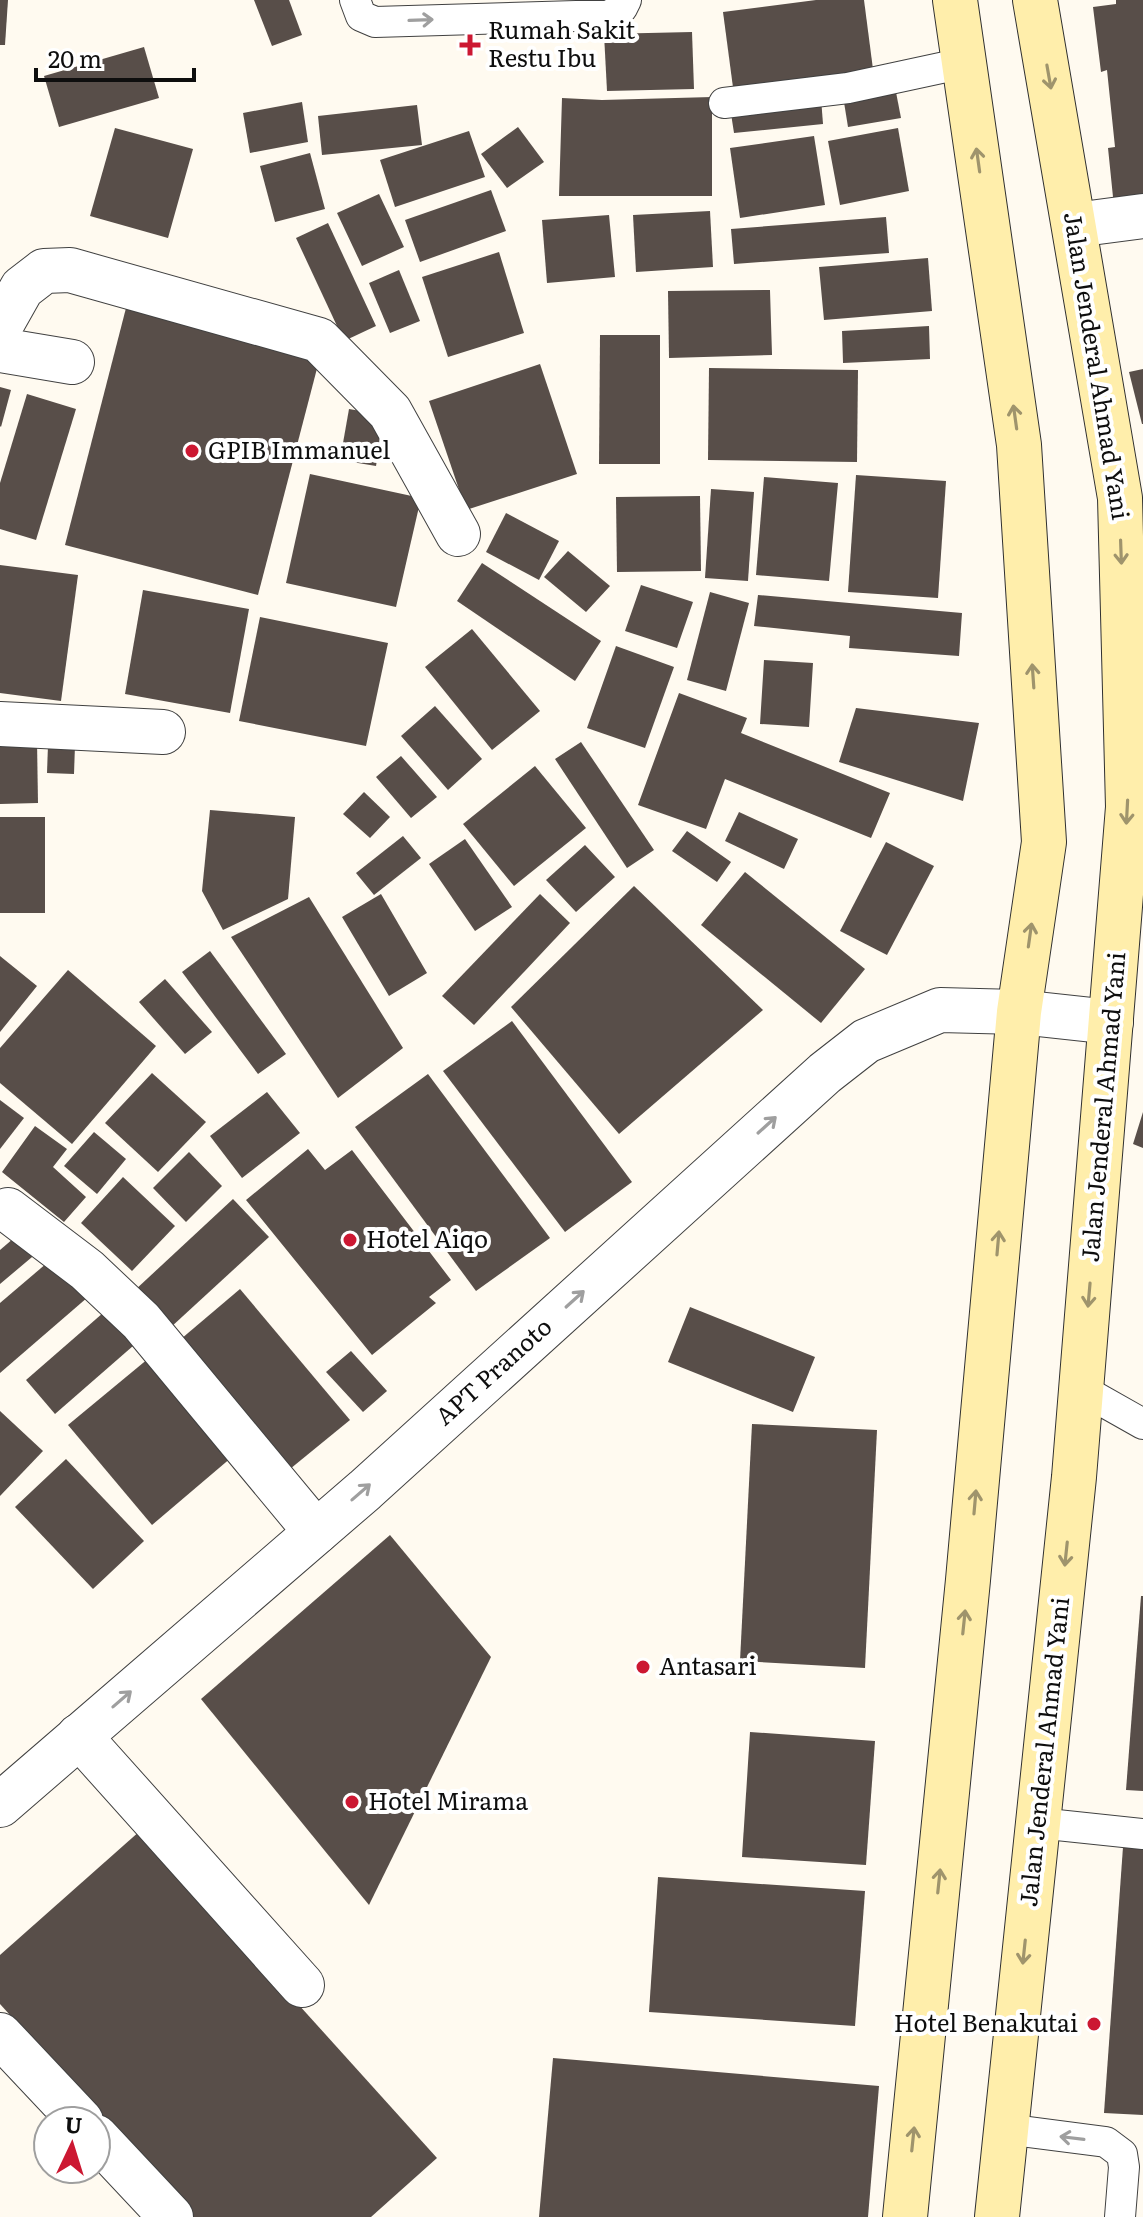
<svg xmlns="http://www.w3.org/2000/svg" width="1143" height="2217" font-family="Literata,serif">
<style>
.building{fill:#584e49}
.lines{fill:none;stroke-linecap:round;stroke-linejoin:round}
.service-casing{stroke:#414141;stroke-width:32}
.minor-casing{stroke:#414141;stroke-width:46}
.secondary-casing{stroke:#303030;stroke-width:46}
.service{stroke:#fff;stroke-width:30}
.minor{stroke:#fff;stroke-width:44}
.secondary{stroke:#ffeeab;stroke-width:44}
.oneway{stroke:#9f9f9f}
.oneway2{stroke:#9f946c}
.poi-dot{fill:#cc1832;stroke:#fff;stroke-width:3}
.labels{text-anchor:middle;stroke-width:8;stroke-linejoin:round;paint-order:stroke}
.poi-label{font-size:24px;fill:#0e0e0e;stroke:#fff;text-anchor:start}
.street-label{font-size:24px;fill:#0e0e0e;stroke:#fff}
</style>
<rect width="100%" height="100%" fill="#fffaf0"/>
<!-- building -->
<g class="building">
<polygon points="0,0 8,0 5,45 0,45"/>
<polygon points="254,0 289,0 302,35 272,46"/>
<polygon points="816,0 864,0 874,77 734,95 723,12"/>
<polygon points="1116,0 1143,0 1143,208 1126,210 1113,197 1108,148 1115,147 1107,70 1101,72 1093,7 1116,4"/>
<polygon points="692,32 694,89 607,91 604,34"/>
<polygon points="144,47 159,98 59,127 44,76"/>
<polygon points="895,87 901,118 848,127 843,96"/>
<polygon points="712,97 712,196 559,196 562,98 602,100"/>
<polygon points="821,98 823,124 734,133 730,107"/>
<polygon points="302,102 308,142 250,153 243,113"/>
<polygon points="417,105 422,145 322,155 318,116"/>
<polygon points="518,127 544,162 507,188 481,154"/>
<polygon points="115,128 193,149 168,238 90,216"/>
<polygon points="898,128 909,191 840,205 828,141"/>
<polygon points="469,131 485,177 395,207 380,160"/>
<polygon points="814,136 825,205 740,218 730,148"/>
<polygon points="310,153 325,209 275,222 260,166"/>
<polygon points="491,190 506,231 420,262 405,220"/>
<polygon points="379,194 404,247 362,266 337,213"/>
<polygon points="710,211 713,267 636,272 633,215"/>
<polygon points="609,215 615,277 547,283 542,220"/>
<polygon points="886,217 889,253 734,264 731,229"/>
<polygon points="328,223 376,326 344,341 296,238"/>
<polygon points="499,252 524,333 448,357 422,277"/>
<polygon points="928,258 932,311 824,320 819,267"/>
<polygon points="399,270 420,321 390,333 369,283"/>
<polygon points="770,290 772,355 669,358 668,291"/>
<polygon points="126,308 320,357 258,595 65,545"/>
<polygon points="929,326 930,359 843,363 842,331"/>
<polygon points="600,335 660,335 660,464 599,464"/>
<polygon points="540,364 577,474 466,510 429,401"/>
<polygon points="709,368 858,370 857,462 708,460"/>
<polygon points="1143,369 1143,424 1142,424 1129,372"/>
<polygon points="0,387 11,390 1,427 0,426"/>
<polygon points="27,394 76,409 36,540 0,529 0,483"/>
<polygon points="349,409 384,415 376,466 340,460"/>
<polygon points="310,474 421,498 396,607 286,583"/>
<polygon points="856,475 946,481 938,598 848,592"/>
<polygon points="764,477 838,483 829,581 756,575"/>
<polygon points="711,489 754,492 748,581 705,578"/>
<polygon points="700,496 701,571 617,572 616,497"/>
<polygon points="506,513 559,541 539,580 486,552"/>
<polygon points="568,551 610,586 586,612 544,577"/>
<polygon points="482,563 601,641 575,681 457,601"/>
<polygon points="0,565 78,575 61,701 0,693"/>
<polygon points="641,585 693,602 677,648 625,631"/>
<polygon points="143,590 249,609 230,713 125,694"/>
<polygon points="710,592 749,603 726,691 687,680"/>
<polygon points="758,595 962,613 959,656 849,648 850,636 754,626"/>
<polygon points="260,617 388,643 366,746 239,721"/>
<polygon points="472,629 540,711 492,750 425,667"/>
<polygon points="616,646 674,667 645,748 587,728"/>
<polygon points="764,660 813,663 809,727 760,724"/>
<polygon points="679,693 747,718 741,733 890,793 871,838 725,779 706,829 638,805"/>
<polygon points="435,706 482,759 448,790 401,736"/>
<polygon points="856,708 979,723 963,801 839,762"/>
<polygon points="0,741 37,741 38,803 0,804"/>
<polygon points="581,742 654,850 627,868 555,759"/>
<polygon points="48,745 75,745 74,774 47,773"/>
<polygon points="401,756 437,797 411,818 376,777"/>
<polygon points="535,766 586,828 514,886 463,824"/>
<polygon points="364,792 390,817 370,838 343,814"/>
<polygon points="210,810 295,817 288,899 223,930 202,891"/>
<polygon points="739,812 798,839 784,869 725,841"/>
<rect x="0" y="817" width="45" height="96"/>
<polygon points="687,831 731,862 717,882 672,851"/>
<polygon points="403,836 421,858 374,895 356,873"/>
<polygon points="465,839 512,907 475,931 429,864"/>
<polygon points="886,842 934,866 887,955 840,931"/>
<polygon points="585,845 615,877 576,912 546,880"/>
<polygon points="745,872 865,969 821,1023 701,925"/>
<polygon points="634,886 763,1010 619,1134 511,1007"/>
<polygon points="381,894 427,973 389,996 342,917"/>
<polygon points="540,894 570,923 474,1025 442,996"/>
<polygon points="309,897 403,1048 338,1098 231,937"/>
<polygon points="210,951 286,1054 258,1074 182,972"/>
<polygon points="0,956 37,986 0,1032"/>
<polygon points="68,970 156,1046 72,1144 0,1083 0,1048"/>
<polygon points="165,979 212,1032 185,1054 139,1002"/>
<polygon points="512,1021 632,1182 565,1232 443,1071"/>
<polygon points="152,1073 206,1122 158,1172 105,1123"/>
<polygon points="428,1074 550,1238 476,1291 355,1127"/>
<polygon points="267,1092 300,1133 242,1178 210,1136"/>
<polygon points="0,1100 24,1118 0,1149"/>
<polygon points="1143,1112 1143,1148 1133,1144"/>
<polygon points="35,1126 67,1149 53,1167 86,1197 64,1222 2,1172"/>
<polygon points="94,1132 126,1159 97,1194 64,1166"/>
<polygon points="308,1149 325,1170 352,1150 451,1280 429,1297 436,1303 372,1355 246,1200"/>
<polygon points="189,1152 222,1186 186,1222 153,1188"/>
<polygon points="123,1177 175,1226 132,1271 81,1223"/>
<polygon points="233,1199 269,1237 170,1328 134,1291"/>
<polygon points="21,1232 38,1252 0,1284 0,1250"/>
<polygon points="54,1257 88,1297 0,1373 0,1303"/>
<polygon points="240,1289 350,1420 290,1469 181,1339"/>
<polygon points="111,1306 141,1339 55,1414 26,1380"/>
<polygon points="690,1307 815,1357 793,1412 668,1362"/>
<polygon points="351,1351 387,1391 363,1412 326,1372"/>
<polygon points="149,1358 232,1457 152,1525 68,1425"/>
<polygon points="0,1411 43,1451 0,1496"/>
<polygon points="752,1424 877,1430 865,1668 740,1661"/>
<polygon points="66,1459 144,1541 93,1589 15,1507"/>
<polygon points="390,1535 491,1657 369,1905 201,1699"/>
<polygon points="1141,1596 1143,1596 1143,1791 1126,1790"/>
<polygon points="750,1732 875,1741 866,1865 742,1857"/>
<polygon points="141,1830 437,2158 371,2217 193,2217 0,2004 0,1955"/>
<polygon points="1123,1847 1143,1848 1143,2115 1104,2113"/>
<polygon points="658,1877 865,1891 855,2026 649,2012"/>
<polygon points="553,2058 879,2086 868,2217 539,2217"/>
</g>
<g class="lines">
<!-- service casing -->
<g class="service-casing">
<g id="service">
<polyline points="355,0 361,16 375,22 610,15 622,8 626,0"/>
<polyline points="724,103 848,88 964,63"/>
<polyline points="1081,1389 1143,1424"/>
<polyline points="1038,1823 1143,1834"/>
<polyline points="1006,2129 1106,2142 1122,2154 1124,2167 1120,2217"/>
</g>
</g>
<!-- minor casing -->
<g class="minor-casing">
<g id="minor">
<polyline points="1075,225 1143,216"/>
<polyline points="0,327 22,288 44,271 70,270 319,340 390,412 458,534"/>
<polyline points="0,350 72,362"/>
<polyline points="0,724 163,732"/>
<polyline points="8,1210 87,1270 141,1321 316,1532"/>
<polyline points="79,1736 302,1985"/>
<polyline points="0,1805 365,1490 825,1073 866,1041 940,1010 1019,1012 1111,1022"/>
<polyline points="0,2035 81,2121"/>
<polyline points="96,2137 171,2217"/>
</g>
</g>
<!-- secondary casing -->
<g class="secondary-casing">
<g id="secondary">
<polyline points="905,2217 968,1580 1019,1012 1044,842 1019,445 955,0"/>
<polyline points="997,2217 1074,1477 1128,807 1120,498 1035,0"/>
</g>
</g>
<!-- service -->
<use href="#service" class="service"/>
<!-- minor -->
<use href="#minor" class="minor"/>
<!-- secondary -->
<use href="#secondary" class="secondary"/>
</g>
<!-- one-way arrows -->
<defs><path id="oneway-shaft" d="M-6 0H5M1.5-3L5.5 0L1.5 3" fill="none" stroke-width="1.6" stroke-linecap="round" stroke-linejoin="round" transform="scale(2)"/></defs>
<g class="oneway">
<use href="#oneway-shaft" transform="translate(421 20) rotate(-2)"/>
<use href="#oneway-shaft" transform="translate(767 1125) rotate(-42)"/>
<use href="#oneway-shaft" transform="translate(575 1299) rotate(-42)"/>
<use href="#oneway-shaft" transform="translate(361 1492) rotate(-41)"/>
<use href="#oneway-shaft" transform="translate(122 1699) rotate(-41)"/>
<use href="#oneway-shaft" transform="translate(1072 2138) rotate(-173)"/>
</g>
<g class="oneway2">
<use href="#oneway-shaft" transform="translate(1049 77) rotate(80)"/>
<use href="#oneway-shaft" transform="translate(978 160) rotate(-98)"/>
<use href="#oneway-shaft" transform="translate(1015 417) rotate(-98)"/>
<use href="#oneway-shaft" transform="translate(1121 552) rotate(88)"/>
<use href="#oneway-shaft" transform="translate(1033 676) rotate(-94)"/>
<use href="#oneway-shaft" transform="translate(1127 812) rotate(93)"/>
<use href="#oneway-shaft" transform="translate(1030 935) rotate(-82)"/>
<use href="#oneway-shaft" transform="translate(998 1243) rotate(-85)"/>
<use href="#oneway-shaft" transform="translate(1089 1295) rotate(95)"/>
<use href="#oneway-shaft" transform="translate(975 1502) rotate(-85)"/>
<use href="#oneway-shaft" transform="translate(1066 1554) rotate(96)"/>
<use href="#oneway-shaft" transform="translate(964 1622) rotate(-84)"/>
<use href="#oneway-shaft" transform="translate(939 1881) rotate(-84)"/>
<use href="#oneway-shaft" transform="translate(1024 1952) rotate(96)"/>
<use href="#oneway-shaft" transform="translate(913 2139) rotate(-84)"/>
</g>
<!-- markers -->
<g class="poi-dot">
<path d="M466 33h8v8h8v8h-8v8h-8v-8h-8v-8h8z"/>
<circle cx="192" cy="451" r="8"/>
<circle cx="350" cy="1240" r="8"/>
<circle cx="643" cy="1667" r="8"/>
<circle cx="352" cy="1802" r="8"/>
<circle cx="1094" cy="2024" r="8"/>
</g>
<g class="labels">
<!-- poi labels -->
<g class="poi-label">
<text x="488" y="39">Rumah Sakit<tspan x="488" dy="28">Restu Ibu</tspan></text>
<text x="208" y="459">GPIB Immanuel</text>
<text x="366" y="1248">Hotel Aiqo</text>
<text x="659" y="1675">Antasari</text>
<text x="368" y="1810">Hotel Mirama</text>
<text x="1078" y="2032" text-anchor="end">Hotel Benakutai</text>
</g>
<!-- street labels -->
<g class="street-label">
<text transform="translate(1096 366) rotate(81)" y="8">Jalan Jenderal Ahmad Yani</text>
<text transform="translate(1104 1107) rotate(-85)" y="8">Jalan Jenderal Ahmad Yani</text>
<text transform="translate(494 1372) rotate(-42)" y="8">APT Pranoto</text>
<text transform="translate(1045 1752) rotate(-84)" y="8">Jalan Jenderal Ahmad Yani</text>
</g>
</g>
<!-- north arrow -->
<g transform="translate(72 2145) rotate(4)"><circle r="38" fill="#ffffff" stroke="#9f9f9f" stroke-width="2"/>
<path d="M0-6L14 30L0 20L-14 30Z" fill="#cc1832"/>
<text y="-12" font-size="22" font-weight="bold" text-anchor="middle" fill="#0e0e0e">U</text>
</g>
<!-- scale -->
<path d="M36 68v12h158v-12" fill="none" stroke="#0e0e0e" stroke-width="4"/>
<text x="48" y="68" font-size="24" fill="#0e0e0e" stroke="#ffffff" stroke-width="6" paint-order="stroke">20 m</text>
</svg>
